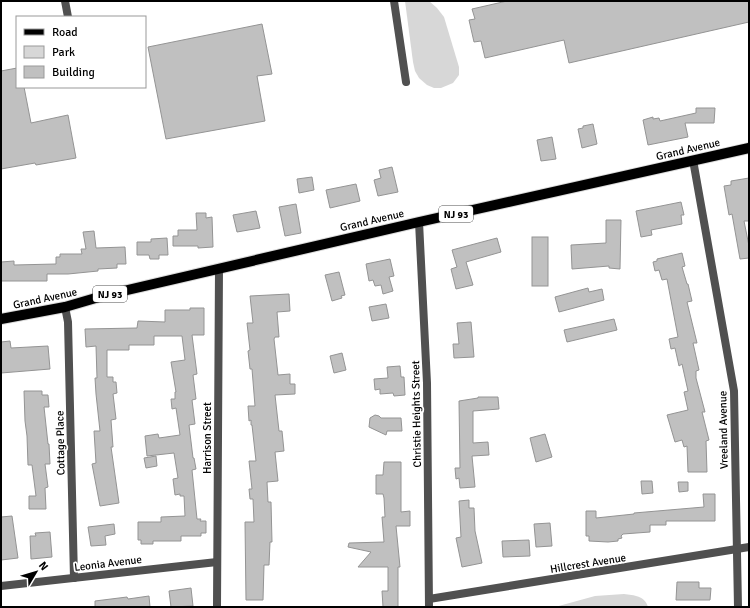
<svg xmlns="http://www.w3.org/2000/svg" width="750" height="608" font-family="Signika,sans-serif">
<style>
.green{fill:#d7d7d7}
.building{fill:#c0c0c0;stroke:#949494}
.lines{fill:none;stroke-linecap:round;stroke-linejoin:round}
.primary-casing{stroke:#dbdbdb;stroke-width:12}
.street{stroke:#505050;stroke-width:8}
.primary{stroke:#000;stroke-width:10}
.labels{text-anchor:middle;stroke-width:3.5;stroke-linejoin:round;paint-order:stroke}
.shield{fill:#fff;stroke:#4c4c4c;stroke-width:1}
.shield-label{font-size:10px;font-weight:bold;fill:#000}
.street-label{font-size:11px;fill:#000;stroke:#fff}
</style>
<rect width="100%" height="100%" fill="#fff"/>
<!-- green -->
<g class="green">
<polygon points="405,1 429,1 437,8 444,17 459,67 459,75 453,83 441,88 434,88 427,85 419,78 415,71 413,62"/>
<path d="M624,594c10,1 21,2 24,13h-93l40,-11z"/>
</g>
<!-- building -->
<g class="building">
<polygon points="507,1 749,1 749,22 569,63 564,40 485,58 481,41 474,42 469,20 475,19 472,9"/>
<polygon points="262,24 272,74 257,76 265,121 166,139 148,47"/>
<polygon points="17,68 17,87 24,87 31,123 68,115 76,158 36,165 35,163 1,169 1,71"/>
<polygon points="696,108 715,108 714,123 685,123 688,137 648,145 643,120 653,117 653,119 659,118 660,121 696,113"/>
<polygon points="593,124 597,144 582,148 578,129 583,128 583,126"/>
<polygon points="552,137 556,159 541,161 537,140"/>
<polygon points="392,167 398,192 378,196 374,180 381,178 379,170"/>
<polygon points="312,177 314,190 299,193 297,179"/>
<polygon points="749,178 749,221 744,221 749,246 749,258 740,259 732,214 729,215 724,186 731,185 731,181"/>
<polygon points="356,184 360,201 330,208 326,190"/>
<polygon points="681,202 684,215 681,215 682,224 651,230 652,235 641,237 636,211"/>
<polygon points="296,204 301,233 285,236 279,207"/>
<polygon points="256,211 260,228 237,232 233,215"/>
<polygon points="196,213 206,213 206,218 212,217 213,247 198,248 198,246 173,246 173,236 178,236 178,230 197,230"/>
<polygon points="606,220 621,220 620,269 609,268 609,266 572,269 571,245 606,243"/>
<polygon points="94,231 96,248 125,247 126,264 117,264 117,268 98,269 98,271 68,274 47,274 47,281 1,281 1,262 14,261 14,265 56,264 56,257 60,257 60,254 82,254 81,249 86,249 83,232"/>
<rect x="532" y="237" width="16" height="49"/>
<polygon points="167,238 168,255 159,255 159,259 150,259 149,255 137,255 137,242 151,242 151,239"/>
<polygon points="497,238 501,252 466,262 473,285 456,289 451,269 457,267 452,250"/>
<polygon points="682,253 685,266 682,267 687,284 688,284 692,301 687,302 697,343 693,343 699,370 696,371 696,378 705,412 702,412 709,440 706,441 707,472 688,472 687,446 684,447 682,440 675,442 667,415 688,410 684,392 688,391 682,364 679,366 675,348 671,349 669,339 678,337 667,279 662,280 659,270 655,271 653,262 657,261 657,259"/>
<polygon points="390,259 394,276 389,277 393,291 383,294 381,285 375,286 373,280 369,281 366,264"/>
<polygon points="339,272 345,295 341,296 342,298 332,301 325,275"/>
<polygon points="588,288 589,292 602,289 604,300 559,312 555,297"/>
<polygon points="289,294 290,311 277,312 279,337 275,337 274,339 278,375 290,374 290,384 295,384 295,394 275,395 279,431 282,431 284,451 275,452 278,481 267,482 268,502 271,502 272,542 270,542 269,565 264,565 263,600 246,600 245,522 254,522 253,499 250,499 249,489 252,489 249,461 256,461 252,425 251,425 251,420 249,421 248,406 255,406 252,369 250,369 248,351 250,350 247,323 253,323 250,296"/>
<polygon points="386,304 389,318 372,321 369,307"/>
<polygon points="190,308 204,308 204,335 192,335 197,374 193,375 196,399 192,400 195,424 189,425 193,458 194,458 196,469 192,470 197,519 201,519 200,521 206,521 206,533 201,533 201,536 181,536 181,541 153,541 153,544 141,544 141,540 138,540 138,522 161,522 161,517 185,516 184,496 180,496 180,494 175,495 173,479 178,478 174,453 147,456 145,436 158,434 159,438 180,435 176,408 172,409 171,399 175,399 175,392 176,392 171,362 185,360 182,336 154,336 154,345 129,345 129,350 107,350 107,377 113,377 113,382 116,382 117,393 113,394 116,419 111,420 113,447 111,447 119,503 100,506 92,464 96,463 94,431 100,431 96,394 95,378 97,378 96,346 86,347 85,329 137,328 138,321 165,322 165,310 190,310"/>
<polygon points="614,319 617,330 567,342 564,330"/>
<polygon points="471,322 474,357 454,358 453,344 459,344 457,323"/>
<polygon points="10,341 11,348 48,346 50,369 1,373 1,342"/>
<polygon points="342,353 346,370 334,373 330,356"/>
<polygon points="400,366 401,377 404,377 405,395 394,396 393,393 380,394 380,389 375,390 374,379 388,378 387,367"/>
<polygon points="24,391 42,391 42,395 48,395 49,407 44,407 48,444 49,444 50,464 45,464 48,487 45,488 46,509 29,509 29,496 36,496 32,465 28,465 27,436 25,421"/>
<polygon points="478,397 498,397 499,409 473,411 473,443 488,442 489,455 472,456 475,487 460,488 459,478 456,479 455,468 460,468 459,401 478,398"/>
<polygon points="375,415 379,416 381,418 401,418 402,431 387,431 386,435 369,427 370,418"/>
<polygon points="545,434 552,457 536,462 530,438"/>
<polygon points="156,456 157,466 146,468 144,458"/>
<polygon points="384,462 401,462 401,512 410,511 410,526 396,526 400,567 398,567 398,607 383,607 382,591 388,591 388,567 358,567 371,552 348,547 349,543 384,542 382,517 385,517 384,498 383,494 376,494 376,475 383,475"/>
<polygon points="641,481 652,481 653,493 642,494"/>
<polygon points="678,482 688,482 688,491 679,492"/>
<polygon points="703,494 715,494 715,521 666,521 666,525 650,525 650,532 623,534 621,536 622,538 618,539 618,541 608,542 589,541 589,536 586,536 586,511 596,511 596,518 634,514 634,513 704,507"/>
<polygon points="469,500 469,508 474,508 475,531 482,563 462,567 456,538 461,537 459,501"/>
<polygon points="12,516 18,558 1,560 1,517"/>
<polygon points="550,523 552,546 536,547 534,524"/>
<polygon points="114,524 115,534 105,536 106,545 91,546 88,527"/>
<polygon points="50,532 52,557 31,559 30,536 36,536 35,533"/>
<polygon points="529,540 530,556 503,557 502,541"/>
<polygon points="677,582 699,582 699,588 711,588 710,600 676,600"/>
<polygon points="191,588 193,606 171,607 169,591"/>
<polygon points="149,596 150,607 95,607 95,601 127,597 128,599"/>
</g>
<g class="lines">
<!-- primary casing -->
<g class="primary-casing">
<polyline id="primary" points="1,319 65,307 106,295 419,222 749,148"/>
</g>
<!-- street -->
<g class="street">
<polyline points="65,1 68,17"/>
<polyline points="394,1 406,82"/>
<polyline points="693,160 734,391 738,607"/>
<polyline points="419,222 427,383 429,607"/>
<polyline points="65,307 68,322 74,578"/>
<polyline points="1,586 217,562"/>
<polyline points="429,599 749,547"/>
<polyline points="217,607 219,269"/>
</g>
<!-- primary -->
<use href="#primary" class="primary"/>
</g>
<g class="labels">
<!-- shield labels -->
<g class="shield">
<rect x="439" y="206" width="34" height="16" rx="3"/>
<rect x="93" y="286" width="34" height="16" rx="3"/>
</g>
<g class="shield-label">
<text x="456" y="218">NJ 93</text>
<text x="110" y="298">NJ 93</text>
</g>
<!-- street labels -->
<g class="street-label">
<text transform="translate(688 149) rotate(-13)" y="4">Grand Avenue</text>
<text transform="translate(372 220) rotate(-13)" y="4">Grand Avenue</text>
<text transform="translate(45 298) rotate(-12)" y="4">Grand Avenue</text>
<text transform="translate(416 414) rotate(-91)" y="4">Christie Heights Street</text>
<text transform="translate(723 430) rotate(-91)" y="4">Vreeland Avenue</text>
<text transform="translate(207 438) rotate(-90)" y="4">Harrison Street</text>
<text transform="translate(60 443) rotate(-91)" y="4">Cottage Place</text>
<text transform="translate(108 563) rotate(-7)" y="4">Leonia Avenue</text>
<text transform="translate(588 563) rotate(-9)" y="4">Hillcrest Avenue</text>
</g>
</g>
<!-- border -->
<rect width="750" height="608" fill="none" stroke="#000000" stroke-width="4"/>
<!-- legend -->
<rect x="16" y="16" width="130" height="72" fill="#ffffff" stroke="#999999"/>
<rect x="24" y="29" width="20" height="6" fill="#000000" stroke="#999999"/>
<text x="52" y="36" font-size="12" fill="#000000">Road</text>
<rect x="24" y="46" width="20" height="12" fill="#d7d7d7" stroke="#999999"/>
<text x="52" y="56" font-size="12" fill="#000000">Park</text>
<rect x="24" y="66" width="20" height="12" fill="#c0c0c0" stroke="#999999"/>
<text x="52" y="76" font-size="12" fill="#000000">Building</text>
<!-- north arrow -->
<g transform="translate(36 572) rotate(52)" stroke="#ffffff" stroke-width="3" paint-order="stroke">
<path d="M0-3L7 15L0 10L-7 15Z" fill="#000000"/>
<text y="-6" font-size="11" font-weight="bold" text-anchor="middle" fill="#000000">N</text>
</g>
</svg>
